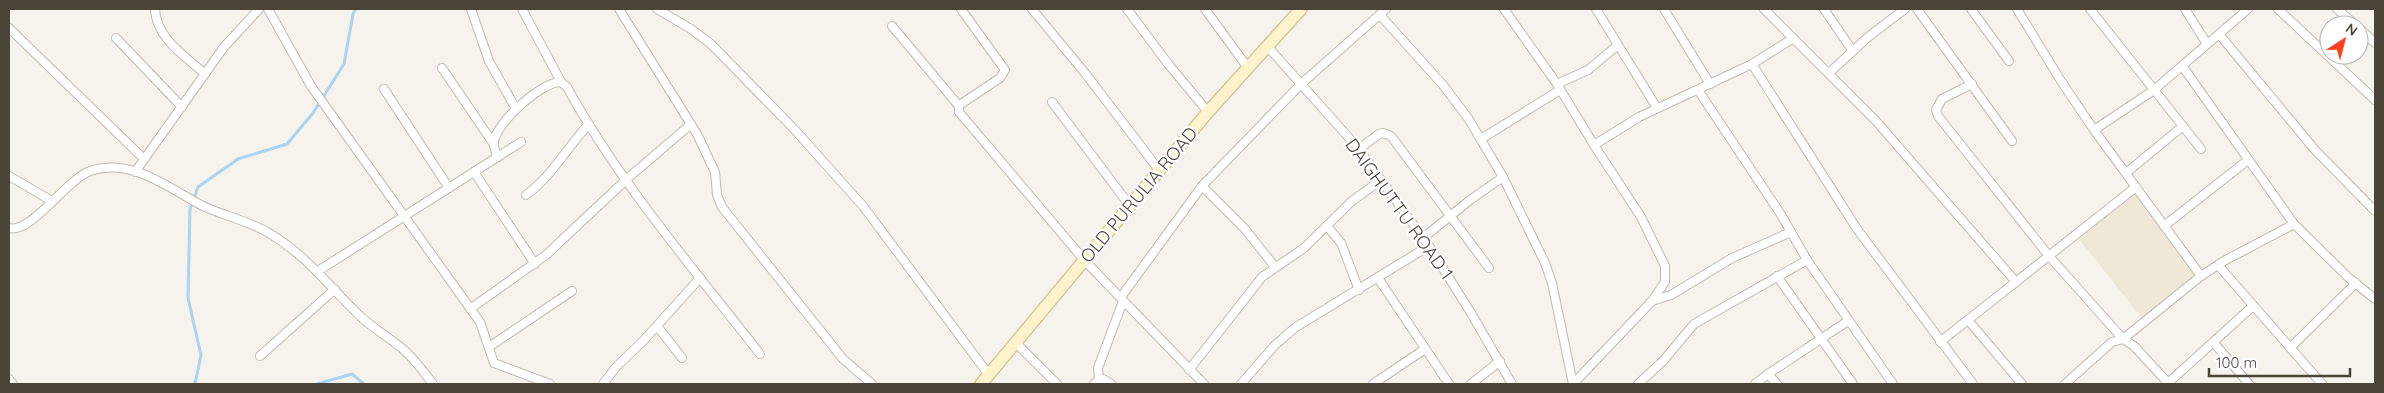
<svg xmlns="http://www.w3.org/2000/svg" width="2384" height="393" font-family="Quicksand,sans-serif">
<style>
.education{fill:#efe8d6}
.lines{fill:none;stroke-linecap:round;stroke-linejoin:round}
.stream{stroke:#a9d4f2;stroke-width:3}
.minor-casing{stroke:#c2bbae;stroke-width:10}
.secondary-casing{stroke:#d6c79b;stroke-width:14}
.minor{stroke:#fff;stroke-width:8}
.secondary{stroke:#fff3cd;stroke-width:11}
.labels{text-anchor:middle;stroke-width:4.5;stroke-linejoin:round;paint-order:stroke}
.street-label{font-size:18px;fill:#4b4439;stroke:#fff}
</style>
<rect width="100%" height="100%" fill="#f6f3ec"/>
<!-- education -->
<polygon class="education" points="2135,194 2196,273 2142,318 2079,239"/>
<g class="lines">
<!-- stream -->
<g class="stream">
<polyline points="195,384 201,355 188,298 190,209 198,187 238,159 287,144 313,113 344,64 353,14 356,9"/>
<polyline points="317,384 352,374 364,384"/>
</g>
<!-- minor casing -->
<g class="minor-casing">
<g id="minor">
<path d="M155,9c1,29 30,47 50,65"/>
<polyline points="268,9 311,86 480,322 494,363 550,384"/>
<polyline points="471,9 489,61 516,109"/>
<polyline points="522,9 561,82"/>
<polyline points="619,9 697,134 715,172 717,195 722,207 843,359 872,384"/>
<polyline points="657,9 691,29 711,44 795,130 863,206 989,375"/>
<polyline points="961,9 1005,70 1000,78 961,104 959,106 959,112 1085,261 1204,384"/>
<polyline points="1032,9 1085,73 1159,170"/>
<polyline points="1127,9 1169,65 1208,112"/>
<polyline points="1205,9 1248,68"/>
<polyline points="1504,9 1557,84 1594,145 1639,117 1752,64 1857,229 1973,384"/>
<polyline points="1596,9 1657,108"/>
<polyline points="1664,9 1710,84"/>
<polyline points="1764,9 1876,121 2016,282"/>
<polyline points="1824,9 1852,50"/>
<polyline points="1917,9 2012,141"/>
<polyline points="1971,9 2009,61"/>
<polyline points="2017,9 2061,81 2094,130 2201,276"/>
<polyline points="2090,9 2201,149"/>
<polyline points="2185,9 2207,44"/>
<polyline points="2278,9 2375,100"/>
<polyline points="2337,9 2356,25"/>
<polyline points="1380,15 1443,85 1468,118 1503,177 1545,263 1552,283 1573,384"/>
<polyline points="892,26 959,106"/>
<polyline points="9,28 144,159"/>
<polyline points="2359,28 2375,43"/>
<polyline points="2219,34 2315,150 2375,211"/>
<polyline points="116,38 182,107"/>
<polyline points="1268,47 1359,149 1381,180 1429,246 1471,313 1512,384"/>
<polyline points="1752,64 1792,39"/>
<polyline points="2183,67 2294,224 2349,278 2375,299"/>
<polyline points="442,68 493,143"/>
<polyline points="1829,73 1868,37 1905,9"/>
<polyline points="1557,84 1588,70 1618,45"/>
<polyline points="1972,84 1942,99 1936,110 1938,116 2049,256 2123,339 2201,276 2224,261 2294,224"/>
<polyline points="384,89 449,188"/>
<polyline points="1698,90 1780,213 1807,260 1893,384"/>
<polyline points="1052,102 1130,206"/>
<polyline points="2094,130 2154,90 2248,9"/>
<polyline points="1481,139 1560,90"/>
<polyline points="1359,149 1379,134 1383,133 1391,136 1489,268"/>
<path d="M497,157c-1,-5 -4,-11 -3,-15 2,-20 49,-61 67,-60l6,5c52,95 126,181 193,267"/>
<polyline points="135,172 224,47 259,9"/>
<polyline points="474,172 535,264"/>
<polyline points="2126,173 2183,126"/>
<polyline points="9,176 52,201"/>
<polyline points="1202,186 1245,229 1275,267"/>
<path d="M526,195c25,-18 41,-47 62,-70"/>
<polyline points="1327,226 1341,243 1359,290"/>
<polyline points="2164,226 2248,160"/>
<path d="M9,228c22,6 57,-48 81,-57 42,-14 78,17 113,35 21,10 46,15 66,27 37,22 60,53 90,82 13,13 30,22 45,35 11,10 20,22 29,34"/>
<polyline points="1423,238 1470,200 1503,177"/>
<polyline points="2218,265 2322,384"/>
<polyline points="318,271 521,142"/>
<polyline points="1777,276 1853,384"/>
<polyline points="1378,278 1449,384"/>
<polyline points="1652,301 1671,295 1732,258 1791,232"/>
<polyline points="470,309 546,255 628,178 691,124"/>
<polyline points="1968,320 2022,384"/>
<polyline points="657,326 682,358"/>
<polyline points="1940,342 2136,187"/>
<polyline points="1016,343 1057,384"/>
<polyline points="2214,343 2249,384"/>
<polyline points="489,347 572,291"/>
<polyline points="2290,348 2356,283"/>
<polyline points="260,356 335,289"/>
<polyline points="1189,370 1262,277 1304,248 1352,201 1381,180"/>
<polyline points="1768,374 1848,321"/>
<polyline points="9,379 13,384"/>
<polyline points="1099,379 1098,368 1123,301 1121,297 1202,186 1301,84 1386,9"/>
<polyline points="1574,383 1652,301 1665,282 1665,266 1641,217 1594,145"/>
<polyline points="2168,383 2253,306"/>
<polyline points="603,384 616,367 644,340 700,278"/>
<polyline points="1094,384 1099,379 1103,379 1111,384"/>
<polyline points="1241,384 1275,345 1296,327 1429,246"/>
<polyline points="1373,384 1425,349"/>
<polyline points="1471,384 1500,361"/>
<polyline points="1638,384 1663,361 1694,324 1807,260"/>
<polyline points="1755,384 1768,374 1777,384"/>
<polyline points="2065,384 2112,342 2123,339 2134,346 2169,384"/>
</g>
</g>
<!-- secondary casing -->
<g class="secondary-casing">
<polyline id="secondary" points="981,384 1208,112 1301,9"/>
</g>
<!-- minor -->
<use href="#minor" class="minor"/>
<!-- secondary -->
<use href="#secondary" class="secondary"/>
</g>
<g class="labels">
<!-- street labels -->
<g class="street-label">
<text transform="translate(1139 195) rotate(-50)" y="6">OLD PURULIA ROAD</text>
<text transform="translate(1399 209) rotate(54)" y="6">DAIGHUTTU ROAD 1</text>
</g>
</g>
<!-- border -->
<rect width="2384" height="393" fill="none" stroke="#4b4439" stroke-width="20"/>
<!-- north arrow -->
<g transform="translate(2344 40) rotate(36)"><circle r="24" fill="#ffffff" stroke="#b7b4b0"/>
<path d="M0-4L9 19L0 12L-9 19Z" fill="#fc3f1d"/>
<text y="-8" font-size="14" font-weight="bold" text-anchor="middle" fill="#4b4439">N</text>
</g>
<!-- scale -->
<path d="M2209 368v8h141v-8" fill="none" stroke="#4b4439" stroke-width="2.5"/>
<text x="2216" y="368" font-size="15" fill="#4b4439" stroke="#ffffff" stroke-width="4" paint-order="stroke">100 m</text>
</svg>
